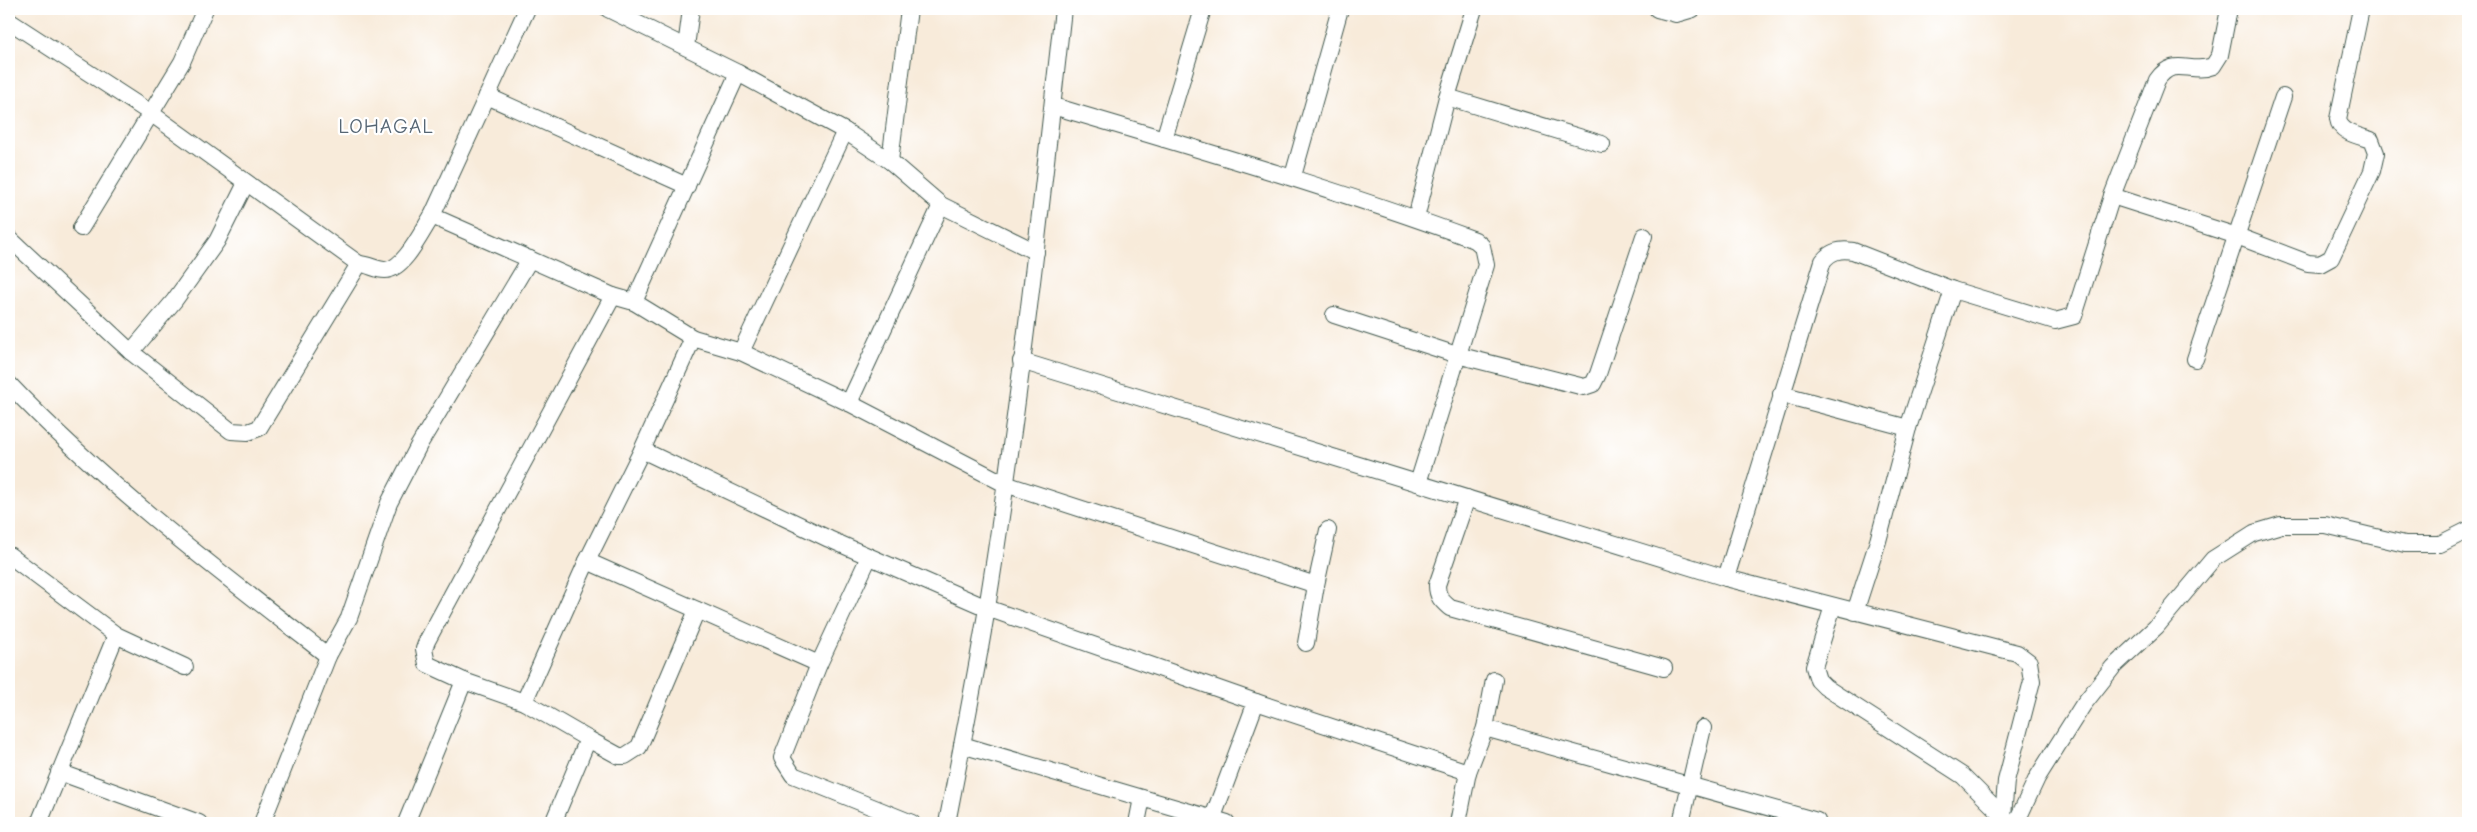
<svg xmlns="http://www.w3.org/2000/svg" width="2477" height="832" font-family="'Comic Neue',sans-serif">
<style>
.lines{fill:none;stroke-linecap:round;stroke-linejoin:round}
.street-casing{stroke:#40574d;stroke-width:18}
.street{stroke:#fff;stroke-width:16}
.labels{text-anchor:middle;stroke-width:4.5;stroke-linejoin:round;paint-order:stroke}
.quarter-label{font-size:21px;letter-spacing:1px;fill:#566674;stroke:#fff}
</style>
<rect width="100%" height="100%" fill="#fff"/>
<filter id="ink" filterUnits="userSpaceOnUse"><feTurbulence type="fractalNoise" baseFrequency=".02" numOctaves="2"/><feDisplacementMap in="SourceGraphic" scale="10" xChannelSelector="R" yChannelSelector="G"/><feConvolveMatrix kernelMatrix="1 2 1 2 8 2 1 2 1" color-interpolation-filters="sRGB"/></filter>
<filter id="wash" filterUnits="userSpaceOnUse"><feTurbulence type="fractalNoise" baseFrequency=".0096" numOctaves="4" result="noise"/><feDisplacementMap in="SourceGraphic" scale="20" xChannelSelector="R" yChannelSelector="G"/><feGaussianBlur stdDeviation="1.12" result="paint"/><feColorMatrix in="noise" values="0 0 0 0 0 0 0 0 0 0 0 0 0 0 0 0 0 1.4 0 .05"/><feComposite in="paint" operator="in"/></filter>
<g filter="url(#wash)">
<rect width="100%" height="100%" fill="#f8ebda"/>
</g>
<g filter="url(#ink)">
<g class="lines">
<!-- street casing -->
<g class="street-casing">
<g id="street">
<polyline points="527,9 432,216 613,296 634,302 693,338 741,352 849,403 1005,484 1316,585"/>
<polyline points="608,9 738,73 845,131 890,161 941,205 1036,252"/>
<polyline points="1657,9 1676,14 1693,9"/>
<polyline points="9,21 152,114 359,264"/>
<polyline points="686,47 691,9"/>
<polyline points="487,96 687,186"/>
<polyline points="1447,97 1602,144"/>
<path d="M1053,106c142,42 283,83 422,134l7,6 4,19 -68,218"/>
<polyline points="1164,139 1203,9"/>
<polyline points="890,161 909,9"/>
<polyline points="1293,176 1340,9"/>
<path d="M2112,196l125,40 71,27 12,1 11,-6 41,-87 4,-18 -5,-13c-11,-4 -31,-7 -33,-21l23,-110"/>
<polyline points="1416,218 1447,97 1474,9"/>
<polyline points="81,228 182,62 205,9"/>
<path d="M9,238l122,114 100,79 17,1 11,-4 100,-164c10,0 16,6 26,6 19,0 37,-39 47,-54"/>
<polyline points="613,296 427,641 424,649 427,664 464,681 524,702 588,739 619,756 625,756 639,747 697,610"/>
<polyline points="634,302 738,73"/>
<polyline points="1334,315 1457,355 1584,387 1593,384 1598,374 1644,236"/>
<polyline points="131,352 174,301 217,241 246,183"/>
<polyline points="741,352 845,131"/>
<polyline points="2195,359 2283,97"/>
<polyline points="1021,361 1726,578 2017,653 2029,662 2032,681 2006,781 2003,816"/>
<path d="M9,384c97,102 208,186 319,272"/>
<polyline points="1781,394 1908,428"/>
<polyline points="849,403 941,205"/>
<polyline points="642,450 693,338"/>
<path d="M1467,498l-30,87c0,12 5,16 13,23l214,60"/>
<polyline points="9,555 116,635 185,667"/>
<polyline points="869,557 819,664 782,758 793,775 912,823"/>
<polyline points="587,561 819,664"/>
<path d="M1726,578l97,-317c8,-10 17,-12 30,-10l100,39 102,31 19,-5 38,-120 45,-116c17,-25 33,-5 56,-14l7,-11 9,-46"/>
<polyline points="1833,606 1814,667 1818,680 1825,687 1963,776 2008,821"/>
<polyline points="1855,612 1878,541 1908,428 1953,290"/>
<polyline points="1306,643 1316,585 1328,530"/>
<polyline points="524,702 587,561 642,450 829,539 987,608 1256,702 1468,772"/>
<polyline points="1485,728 1817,821"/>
<polyline points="962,745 1227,823"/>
<polyline points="59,772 199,823"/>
<polyline points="1213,817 1256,702"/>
<polyline points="39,823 116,635"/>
<polyline points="262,823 328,656 349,618 389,503 419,445 530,259"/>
<polyline points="406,823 464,681"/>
<polyline points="553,823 588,739"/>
<path d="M947,823c14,-72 28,-143 40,-215 32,-199 54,-399 76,-599"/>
<polyline points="1137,823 1142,798"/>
<polyline points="1458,823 1468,772 1485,728 1494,680"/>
<polyline points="1681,823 1703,728"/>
<polyline points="2016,823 2037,778 2083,705 2113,667 2156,627 2213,559 2254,533 2281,525 2325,525 2405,544 2440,544 2468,530"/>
</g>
</g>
<!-- street -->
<use href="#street" class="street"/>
</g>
</g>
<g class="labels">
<!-- quarter labels -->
<g class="quarter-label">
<text x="386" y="133">LOHAGAL</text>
</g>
</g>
<!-- margin -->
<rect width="2477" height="832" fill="none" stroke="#fff" stroke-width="30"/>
</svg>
